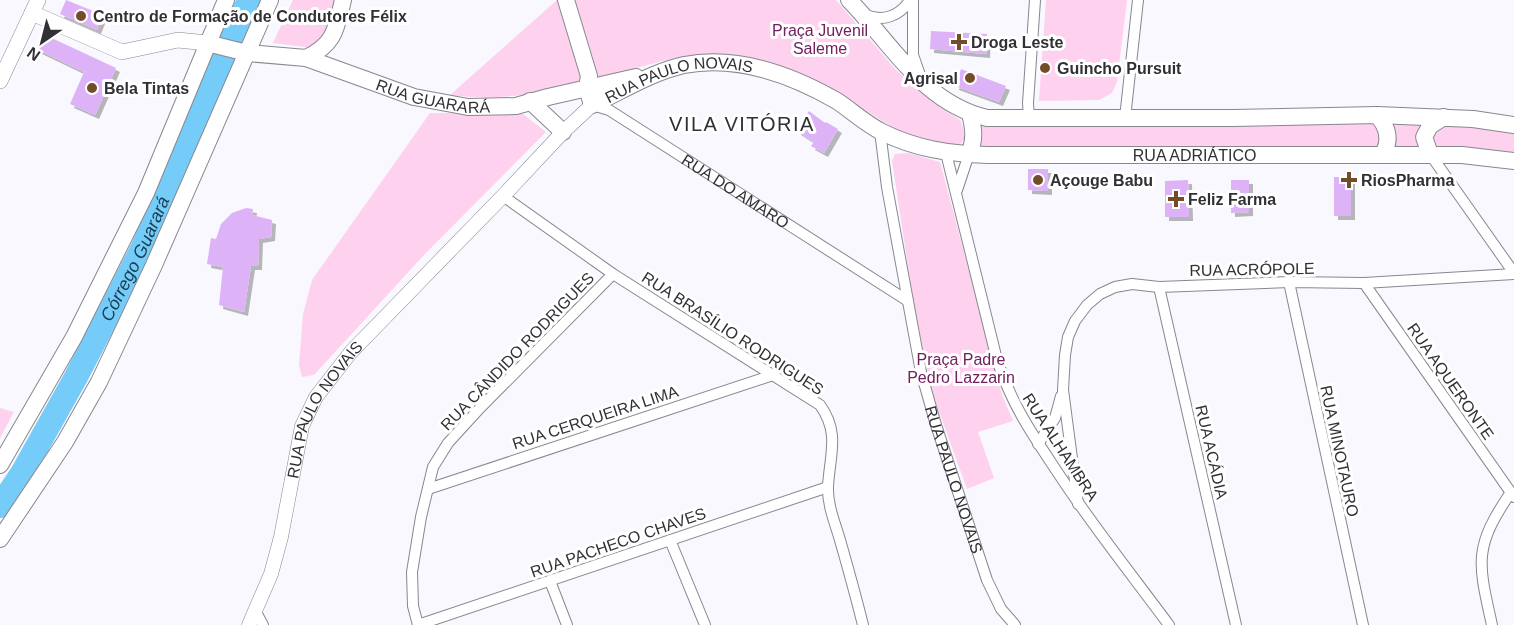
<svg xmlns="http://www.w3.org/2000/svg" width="1514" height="625" font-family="Helvetica,sans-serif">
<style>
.green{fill:#fed1ee}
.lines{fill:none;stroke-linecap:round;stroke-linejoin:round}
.river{stroke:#76ccf9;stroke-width:24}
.building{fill:#deb2f7;filter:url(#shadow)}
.minor-casing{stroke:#878790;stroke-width:12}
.tertiary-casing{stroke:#878790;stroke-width:15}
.secondary-casing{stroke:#878790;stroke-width:16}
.primary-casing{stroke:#878790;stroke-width:18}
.minor{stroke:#fff;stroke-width:10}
.tertiary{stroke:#fff;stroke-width:14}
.secondary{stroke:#fff;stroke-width:15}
.primary{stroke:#fff;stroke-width:16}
.poi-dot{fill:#734c2a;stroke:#fff;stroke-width:2}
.labels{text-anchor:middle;stroke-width:6;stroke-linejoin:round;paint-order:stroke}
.poi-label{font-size:16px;font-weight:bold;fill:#313135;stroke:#fff;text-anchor:start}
.park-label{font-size:16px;fill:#72205d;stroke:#fff}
.street-label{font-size:16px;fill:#313135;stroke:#fff}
.water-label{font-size:18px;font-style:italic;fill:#183e51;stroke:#fff}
.quarter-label{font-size:20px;letter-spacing:1.5px;fill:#313135;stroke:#fff}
</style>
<defs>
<filter id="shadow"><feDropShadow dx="4" dy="4" stdDeviation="0" flood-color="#0004"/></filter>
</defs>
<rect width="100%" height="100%" fill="#f8f8fe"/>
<!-- green -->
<g class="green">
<polygon points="293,0 340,0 335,28 312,48 273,43"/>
<path d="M557,0l26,84c-47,10 -84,17 -133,11z"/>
<path d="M575,0h261l60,70 38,33 26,17c6,12 7,23 -6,28 -16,-5 -33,-8 -48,-14 -22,-10 -42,-26 -62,-38 -40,-25 -86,-42 -134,-42 -37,1 -75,15 -111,25z"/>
<polygon points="1046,0 1127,0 1117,82 1112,93 1099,100 1039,101"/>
<polygon points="430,113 523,114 546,132 423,256 314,375 302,377 299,365 303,314 312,280"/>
<polygon points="1335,122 1472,126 1514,132 1514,154 1462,147 980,147 981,124"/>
<polygon points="909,153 940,162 1002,395 1013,421 978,432 994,478 967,489 936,403 919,338 892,161 895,154"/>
<polygon points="0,408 14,412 0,438"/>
</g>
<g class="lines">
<!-- river -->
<path class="river" id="s1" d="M0,506l21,-31 55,-98 66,-128 107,-249"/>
</g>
<!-- building -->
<g class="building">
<polygon points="66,0 103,15 97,30 60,14"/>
<polygon points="931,31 987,34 986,54 930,49"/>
<polygon points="43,34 116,68 95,115 70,104 84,72 36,49"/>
<polygon points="961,69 1006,86 999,102 955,86"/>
<polygon points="809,111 825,123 826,122 838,129 824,153 811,146 814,142 797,131"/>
<polygon points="1028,169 1048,169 1048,191 1028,190"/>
<rect x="1334" y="177" width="17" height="39"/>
<polygon points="1188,180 1189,217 1165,217 1165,181"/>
<polygon points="1231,180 1249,180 1249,212 1231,213"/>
<polygon points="246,208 253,209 252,215 272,220 271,237 259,239 258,266 251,266 244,312 219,305 223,267 207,264 211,238 216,239 221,224 232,213"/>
</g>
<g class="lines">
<!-- minor casing -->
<g class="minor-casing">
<g id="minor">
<polyline points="913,0 913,55 920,75"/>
<path d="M864,14c18,9 36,2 46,-14"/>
<path id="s2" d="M592,105l17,5 299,191"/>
<polyline points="1125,118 1138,0"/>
<polyline points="1029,119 1028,103 1035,0"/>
<path id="s3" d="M880,131l7,56 34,185 15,53 51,155 14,29 14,16"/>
<path d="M946,153l51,207c15,45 35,74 61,113 34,52 74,102 111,152"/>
<polyline points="1430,154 1514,273"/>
<polyline points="957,190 969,154"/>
<path d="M503,196l110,78 207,131c20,28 10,49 8,81 -1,18 7,37 12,54 8,28 16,57 23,85"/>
<polyline points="613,274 480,408 448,443 433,467 421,517 412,572 413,606 418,625 828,487"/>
<polyline points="1289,282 1363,625"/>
<polyline points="1364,283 1514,497"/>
<polyline points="1159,287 1236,625"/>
<polyline points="1038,444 1055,418 1061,396"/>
<polyline points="428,489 773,375"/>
<polyline points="1078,504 1063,390 1065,355 1068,337 1075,321 1087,305 1100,294 1115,287 1132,284 1159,287 1289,282 1364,283 1514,274"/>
<polyline points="670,540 705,625"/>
<polyline points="550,581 567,625"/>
<polyline points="256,612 263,625"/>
<path d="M1492,625c-14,-63 -19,-77 19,-133"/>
</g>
</g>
<!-- tertiary casing -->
<g class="tertiary-casing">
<g id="tertiary">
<path id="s4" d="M249,625l22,-51 10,-37 21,-111 14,-29 35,-45 152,-156 60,-64 29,-27"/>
</g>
</g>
<!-- secondary casing -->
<g class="secondary-casing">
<g id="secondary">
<polyline points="32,13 122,52 178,40 207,43"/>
<polyline points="0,81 38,0"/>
</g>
</g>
<!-- primary casing -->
<g class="primary-casing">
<g id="primary">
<path id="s5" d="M566,0l23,76 -2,12 5,17c30,-14 60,-33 92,-40 53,-10 108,10 153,36 15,10 29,23 45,31 34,17 68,22 106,23h474l52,6"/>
<path d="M849,0c43,44 74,103 138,118h245l145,-3 96,4 41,6"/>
<path id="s6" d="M207,43l40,10 59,5 108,39 54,10 48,-1 32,-9 88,-20"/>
<path d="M306,58c29,-14 30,-29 37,-58"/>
<polyline points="530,101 563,132"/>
<path d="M1377,115c11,12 14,25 6,39"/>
<path d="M969,154c6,-14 5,-25 1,-40"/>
<polyline points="1430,154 1424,137 1430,126 1444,117"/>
<polyline points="0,465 74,337 146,193 226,0"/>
<polyline points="0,539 65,442 99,382 154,265 270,0"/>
</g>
</g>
<!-- minor -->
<use href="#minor" class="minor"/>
<!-- tertiary -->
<use href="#tertiary" class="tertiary"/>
<!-- secondary -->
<use href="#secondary" class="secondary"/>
<!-- primary -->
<use href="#primary" class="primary"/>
</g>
<!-- markers -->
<g class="poi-dot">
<circle cx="81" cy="16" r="6"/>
<path d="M956 33h6v6h6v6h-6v6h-6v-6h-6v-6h6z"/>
<circle cx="1045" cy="68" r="6"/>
<circle cx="970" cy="78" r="6"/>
<circle cx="92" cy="88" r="6"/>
<circle cx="1038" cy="180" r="6"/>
<path d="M1346 171h6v6h6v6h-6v6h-6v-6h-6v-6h6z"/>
<path d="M1173 190h6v6h6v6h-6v6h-6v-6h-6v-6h6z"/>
</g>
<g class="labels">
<!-- poi labels -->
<g class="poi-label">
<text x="93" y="22">Centro de Formação de Condutores Félix</text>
<text x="971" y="48">Droga Leste</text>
<text x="1057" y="74">Guincho Pursuit</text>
<text x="958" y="84" text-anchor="end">Agrisal</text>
<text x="104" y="94">Bela Tintas</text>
<text x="1050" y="186">Açouge Babu</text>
<text x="1361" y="186">RiosPharma</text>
<text x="1188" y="205">Feliz Farma</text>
</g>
<!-- park labels -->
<g class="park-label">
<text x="820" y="36">Praça Juvenil<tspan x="820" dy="18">Saleme</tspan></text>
<text x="961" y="365">Praça Padre<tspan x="961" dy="18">Pedro Lazzarin</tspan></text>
</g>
<!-- street labels -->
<g class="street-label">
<text dy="6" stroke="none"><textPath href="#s5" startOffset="202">RUA PAULO NOVAIS</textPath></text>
<text dy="6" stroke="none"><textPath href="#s6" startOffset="234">RUA GUARARÁ</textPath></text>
<text dy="6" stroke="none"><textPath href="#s5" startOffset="741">RUA ADRIÁTICO</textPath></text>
<text dy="6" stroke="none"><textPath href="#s2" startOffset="168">RUA DO AMARO</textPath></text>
<text transform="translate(1252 269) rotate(-1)" y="6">RUA ACRÓPOLE</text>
<text transform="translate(733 333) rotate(33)" y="6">RUA BRASÍLIO RODRIGUES</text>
<text transform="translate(517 351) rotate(-46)" y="6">RUA CÂNDIDO RODRIGUES</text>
<text transform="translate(1451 381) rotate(55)" y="6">RUA AQUERONTE</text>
<text dy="6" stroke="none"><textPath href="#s4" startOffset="231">RUA PAULO NOVAIS</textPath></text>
<text transform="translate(595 417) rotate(-18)" y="6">RUA CERQUEIRA LIMA</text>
<text transform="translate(1061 447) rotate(57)" y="6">RUA ALHAMBRA</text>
<text transform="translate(1340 451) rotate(78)" y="6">RUA MINOTAURO</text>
<text transform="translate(1212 452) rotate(77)" y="6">RUA ACÁDIA</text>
<text dy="6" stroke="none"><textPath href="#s3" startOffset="357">RUA PAULO NOVAIS</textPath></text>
<text transform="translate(618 542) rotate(-19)" y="6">RUA PACHECO CHAVES</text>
</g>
<!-- water labels -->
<g class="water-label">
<text dy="6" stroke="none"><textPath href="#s1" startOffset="282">Córrego Guarará</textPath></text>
</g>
<!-- quarter labels -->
<g class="quarter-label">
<text x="742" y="131">VILA VITÓRIA</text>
</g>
</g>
<!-- north arrow -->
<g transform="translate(42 42) rotate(215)" stroke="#ffffff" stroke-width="4.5" paint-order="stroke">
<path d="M0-4.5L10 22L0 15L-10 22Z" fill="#313135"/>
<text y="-9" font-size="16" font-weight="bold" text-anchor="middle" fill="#313135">N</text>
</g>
</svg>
